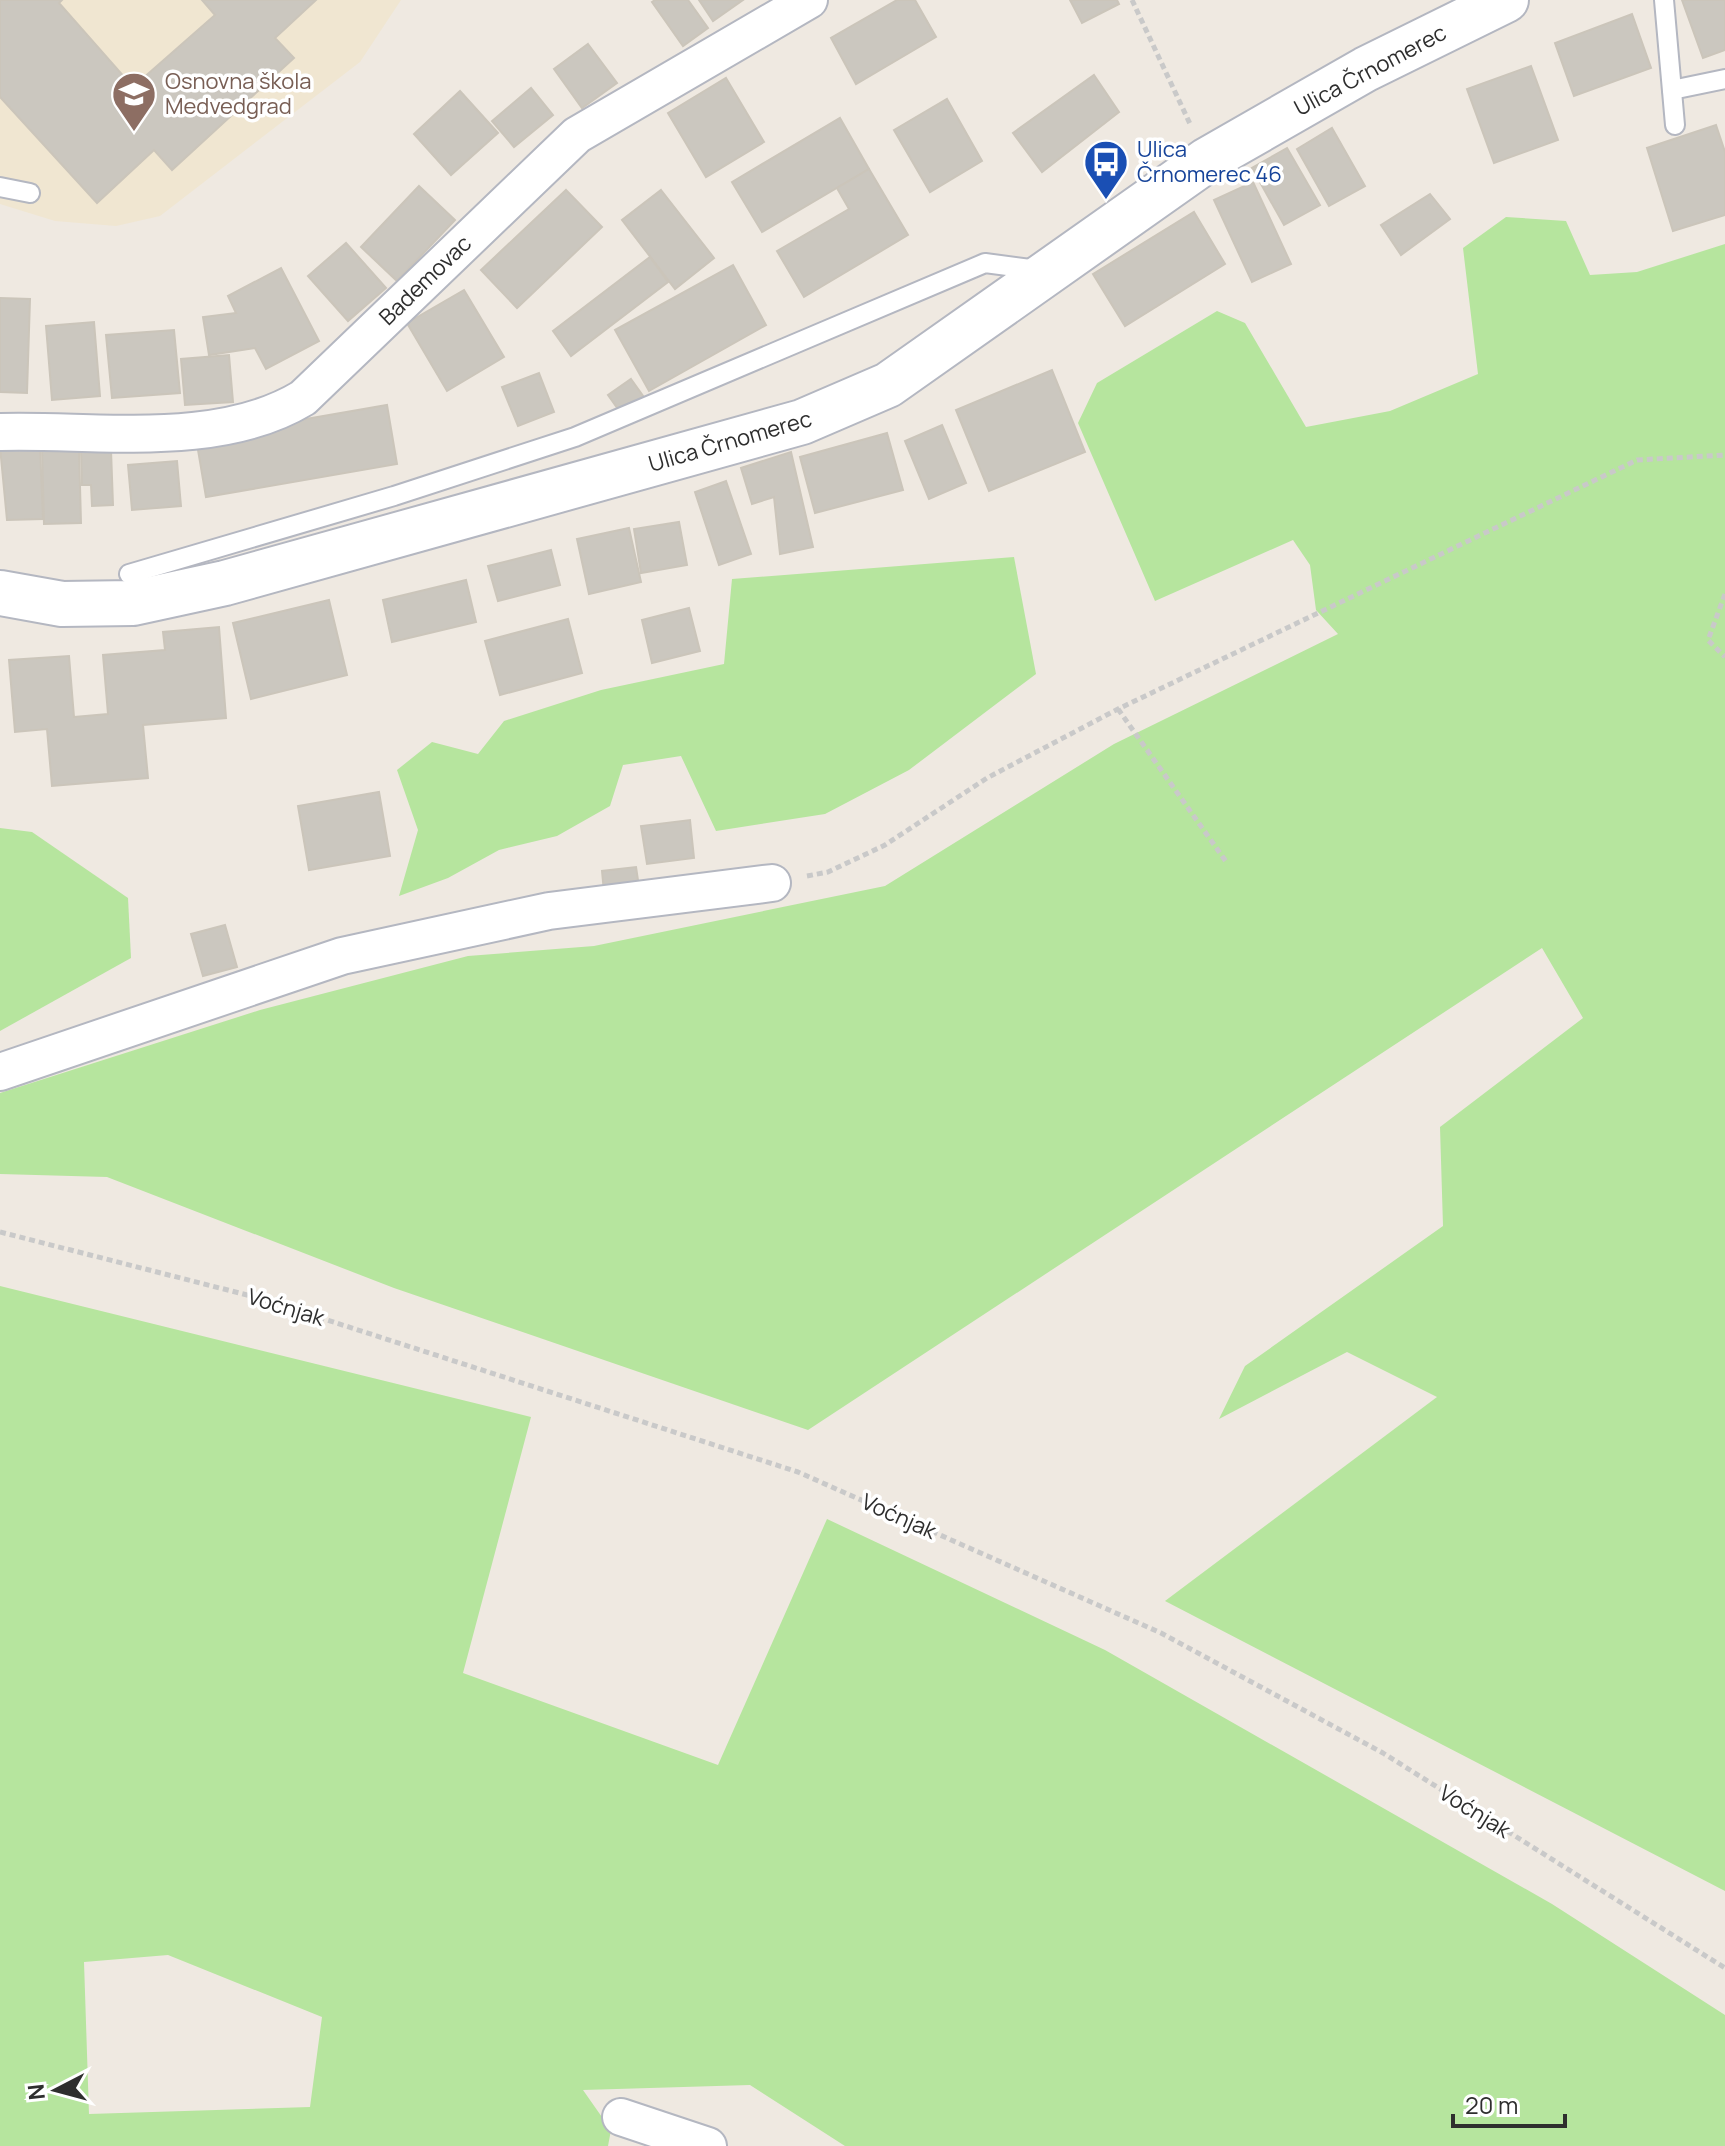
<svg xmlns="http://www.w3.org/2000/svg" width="1725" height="2146" font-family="Manrope,sans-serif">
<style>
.education{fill:#f0e6d1}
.green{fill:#b6e59e;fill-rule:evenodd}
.building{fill:#cbc7bf;stroke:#cbc5ba;stroke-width:2}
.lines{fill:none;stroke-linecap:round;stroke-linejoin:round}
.service-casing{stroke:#b4b7c1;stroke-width:22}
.minor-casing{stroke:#b4b7c1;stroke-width:40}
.tertiary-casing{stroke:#b4b7c1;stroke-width:48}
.path{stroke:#c9c9c9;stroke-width:5;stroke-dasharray:6 4;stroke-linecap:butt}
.service{stroke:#fff;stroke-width:18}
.minor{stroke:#fff;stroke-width:36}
.tertiary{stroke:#fff;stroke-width:44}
.labels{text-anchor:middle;stroke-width:7;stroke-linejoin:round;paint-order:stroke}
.street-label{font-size:22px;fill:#2e2e2e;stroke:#fff}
.education-label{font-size:22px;fill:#785e54;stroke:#fff;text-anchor:start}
.transit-label{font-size:22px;fill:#164399;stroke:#fff;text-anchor:start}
</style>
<rect width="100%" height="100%" fill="#efe9e1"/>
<!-- education -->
<polygon class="education" points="0,0 401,0 360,62 160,216 116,226 55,221 0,204"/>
<!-- green -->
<g class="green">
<polygon points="1506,217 1566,221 1590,275 1637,272 1725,244 1725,1891 1165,1601 1437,1397 1347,1352 1219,1419 1245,1366 1443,1226 1440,1127 1583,1018 1542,948 808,1430 394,1288 107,1177 0,1174 0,1093 260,1010 468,956 594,946 885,886 1114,744 1338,634 1316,610 1310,565 1293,540 1155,601 1078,423 1097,383 1217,311 1245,323 1306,427 1390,411 1478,374 1463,248"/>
<polygon points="1014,557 1036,674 909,770 825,814 716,831 681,756 623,765 610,806 557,836 499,850 448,878 399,896 418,830 397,770 432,742 478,754 504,721 601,690 724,664 732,579"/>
<polygon points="0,828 32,832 128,898 131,958 0,1031"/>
<path d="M0,1286l531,131 -68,256 255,92 109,-246 278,131 447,254 173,111v131h-880l-95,-61 -167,5 28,40 -3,16h-608zM168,1955l154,62 -12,90 -221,7 -5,-152z"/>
</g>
<!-- building -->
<g class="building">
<polygon points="0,0 62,0 59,3 133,87 215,15 202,0 316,0 275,38 294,58 172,170 154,150 97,203 0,97"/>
<polygon points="655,0 688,0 708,28 683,46 652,2"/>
<polygon points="699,0 743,0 713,21"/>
<polygon points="897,0 915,0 936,37 856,84 831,38"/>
<polygon points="1070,0 1117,0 1119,4 1082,23"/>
<polygon points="1682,0 1725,0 1725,50 1703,58"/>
<polygon points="1632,14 1651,68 1574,96 1555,43"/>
<polygon points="588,44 617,83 582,108 554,69"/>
<polygon points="1531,66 1558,140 1494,163 1467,89"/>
<polygon points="1094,75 1119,112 1042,172 1013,133"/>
<polygon points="726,78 764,142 706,177 668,113"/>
<polygon points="531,88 553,115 514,147 492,121"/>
<polygon points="460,91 498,133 451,175 414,134"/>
<polygon points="947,99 982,161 930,192 894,130"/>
<polygon points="840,118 869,169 762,232 732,182"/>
<polygon points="1716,125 1725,152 1725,215 1673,231 1647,148"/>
<polygon points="1332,128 1365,186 1329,206 1297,149"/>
<polygon points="1287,148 1320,205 1284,225 1252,168"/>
<polygon points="869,169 908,235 804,297 777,251 849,209 837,188"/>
<polygon points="1253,182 1291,264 1252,282 1214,200"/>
<polygon points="419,186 455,220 397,281 361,247"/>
<polygon points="566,190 602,227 517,308 481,270"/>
<polygon points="661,190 714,258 675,289 622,220"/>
<polygon points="1430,194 1450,219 1401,255 1381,225"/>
<polygon points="1194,212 1225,264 1125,326 1093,274"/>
<polygon points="346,243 386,288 348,321 308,276"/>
<polygon points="650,257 668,282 571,356 553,331"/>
<polygon points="733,265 766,325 649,391 615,330"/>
<polygon points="281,268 319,341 266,369 255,348 209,355 203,317 236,313 228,296"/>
<polygon points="464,290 504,357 447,391 407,323"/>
<polygon points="0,298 30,299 27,393 0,392"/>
<polygon points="94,322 100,396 52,400 46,326"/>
<polygon points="174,330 180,393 112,398 106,335"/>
<polygon points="229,355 233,402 185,405 181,359"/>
<polygon points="1052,370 1085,452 989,491 956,410"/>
<polygon points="539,373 554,412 518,426 502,387"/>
<polygon points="631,379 646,400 623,416 608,395"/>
<polygon points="387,405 397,464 206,497 196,438"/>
<polygon points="942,425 966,483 929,499 905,441"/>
<polygon points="887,433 903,490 815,513 800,457"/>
<polygon points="40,446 43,519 7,520 0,447"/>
<polygon points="42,449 79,449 81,523 44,524"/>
<polygon points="111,450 113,505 92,506 91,485 82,485 81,451"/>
<polygon points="791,452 813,547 780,554 774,497 752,504 741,468"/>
<polygon points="177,461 181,506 132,510 128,465"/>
<polygon points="726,481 751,554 719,565 695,492"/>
<polygon points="679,522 687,565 641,573 634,529"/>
<polygon points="629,528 641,582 589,594 577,539"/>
<polygon points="551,550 560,585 498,601 488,566"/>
<polygon points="466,580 476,622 392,642 383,600"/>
<polygon points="329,600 347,675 251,699 233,623"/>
<polygon points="689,608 700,651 652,663 642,620"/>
<polygon points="568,619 582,673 500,695 485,641"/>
<polygon points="219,627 226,718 143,725 148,778 52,786 47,729 15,732 9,660 69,656 74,717 108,714 103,655 165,650 163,632"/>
<polygon points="379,792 390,856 309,870 298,806"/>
<polygon points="690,820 694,858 647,864 641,826"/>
<polygon points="636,867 639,887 604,892 602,871"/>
<polygon points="225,925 237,967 203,976 191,934"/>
</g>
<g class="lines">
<!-- service casing -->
<g class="service-casing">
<g id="service">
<polyline points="1664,0 1675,125"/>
<polyline points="1672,90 1725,79"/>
<polyline points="0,187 30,193"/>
<polyline points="129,574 394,496 575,437 985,263 1038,270"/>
</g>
</g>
<!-- minor casing -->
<g class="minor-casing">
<g id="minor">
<path d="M0,432c95,-3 217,18 303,-34l274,-263 232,-135"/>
<polyline points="0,1072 342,956 549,911 772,883"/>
<polyline points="621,2117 708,2146"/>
</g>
</g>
<!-- tertiary casing -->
<g class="tertiary-casing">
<polyline id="tertiary" points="0,593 62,604 133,603 225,583 802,422 888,385 1207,160 1366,69 1506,0"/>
</g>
<!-- path -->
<g class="path">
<polyline points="1132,0 1191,126"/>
<polyline points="1725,594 1708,640 1725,657"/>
<polyline points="1118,709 1227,863"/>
<polyline points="807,876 828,872 885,845 987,778 1118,709 1637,460 1725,455"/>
<polyline points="0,1232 259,1298 798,1472 1161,1633 1383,1753 1725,1968"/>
</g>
<!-- service -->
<use href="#service" class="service"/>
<!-- minor -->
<use href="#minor" class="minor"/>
<!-- tertiary -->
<use href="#tertiary" class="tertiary"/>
</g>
<!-- icons -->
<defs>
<g id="school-pin" transform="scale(2.3)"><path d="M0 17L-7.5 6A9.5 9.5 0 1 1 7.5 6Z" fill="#8d6e63" stroke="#fff"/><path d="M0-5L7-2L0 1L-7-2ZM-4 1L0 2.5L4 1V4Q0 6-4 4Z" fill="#fff"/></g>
<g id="bus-pin" transform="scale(2.3)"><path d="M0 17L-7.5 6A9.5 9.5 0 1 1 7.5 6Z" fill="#1a4fb4" stroke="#fff"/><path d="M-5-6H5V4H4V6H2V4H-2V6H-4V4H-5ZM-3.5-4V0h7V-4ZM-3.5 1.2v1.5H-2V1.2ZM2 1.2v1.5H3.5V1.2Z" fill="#fff"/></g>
</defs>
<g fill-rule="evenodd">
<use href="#school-pin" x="134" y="94"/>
<use href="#bus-pin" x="1106" y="162"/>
</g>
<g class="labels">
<!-- street labels -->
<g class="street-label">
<text transform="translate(1370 70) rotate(-28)" y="8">Ulica Črnomerec</text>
<text transform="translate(425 280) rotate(-44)" y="8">Bademovac</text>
<text transform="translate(730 441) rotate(-16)" y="8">Ulica Črnomerec</text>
<text transform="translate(286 1307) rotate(17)" y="8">Voćnjak</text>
<text transform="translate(899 1516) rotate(24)" y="8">Voćnjak</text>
<text transform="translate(1475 1811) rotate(32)" y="8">Voćnjak</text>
</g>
<!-- education labels -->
<g class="education-label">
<text x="165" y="89">Osnovna škola<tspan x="165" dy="25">Medvedgrad</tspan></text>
</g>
<!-- transit labels -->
<g class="transit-label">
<text x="1137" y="157">Ulica<tspan x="1137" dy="25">Črnomerec 46</tspan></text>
</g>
</g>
<!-- north arrow -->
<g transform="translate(56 2090) rotate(264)" stroke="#ffffff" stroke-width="6" paint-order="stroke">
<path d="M0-6L14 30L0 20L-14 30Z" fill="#2e2e2e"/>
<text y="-12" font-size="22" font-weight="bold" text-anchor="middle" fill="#2e2e2e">N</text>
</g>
<!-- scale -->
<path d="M1453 2114v12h112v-12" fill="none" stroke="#2e2e2e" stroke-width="4"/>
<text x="1465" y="2114" font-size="24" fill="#2e2e2e" stroke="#ffffff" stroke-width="6" paint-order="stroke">20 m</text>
</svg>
